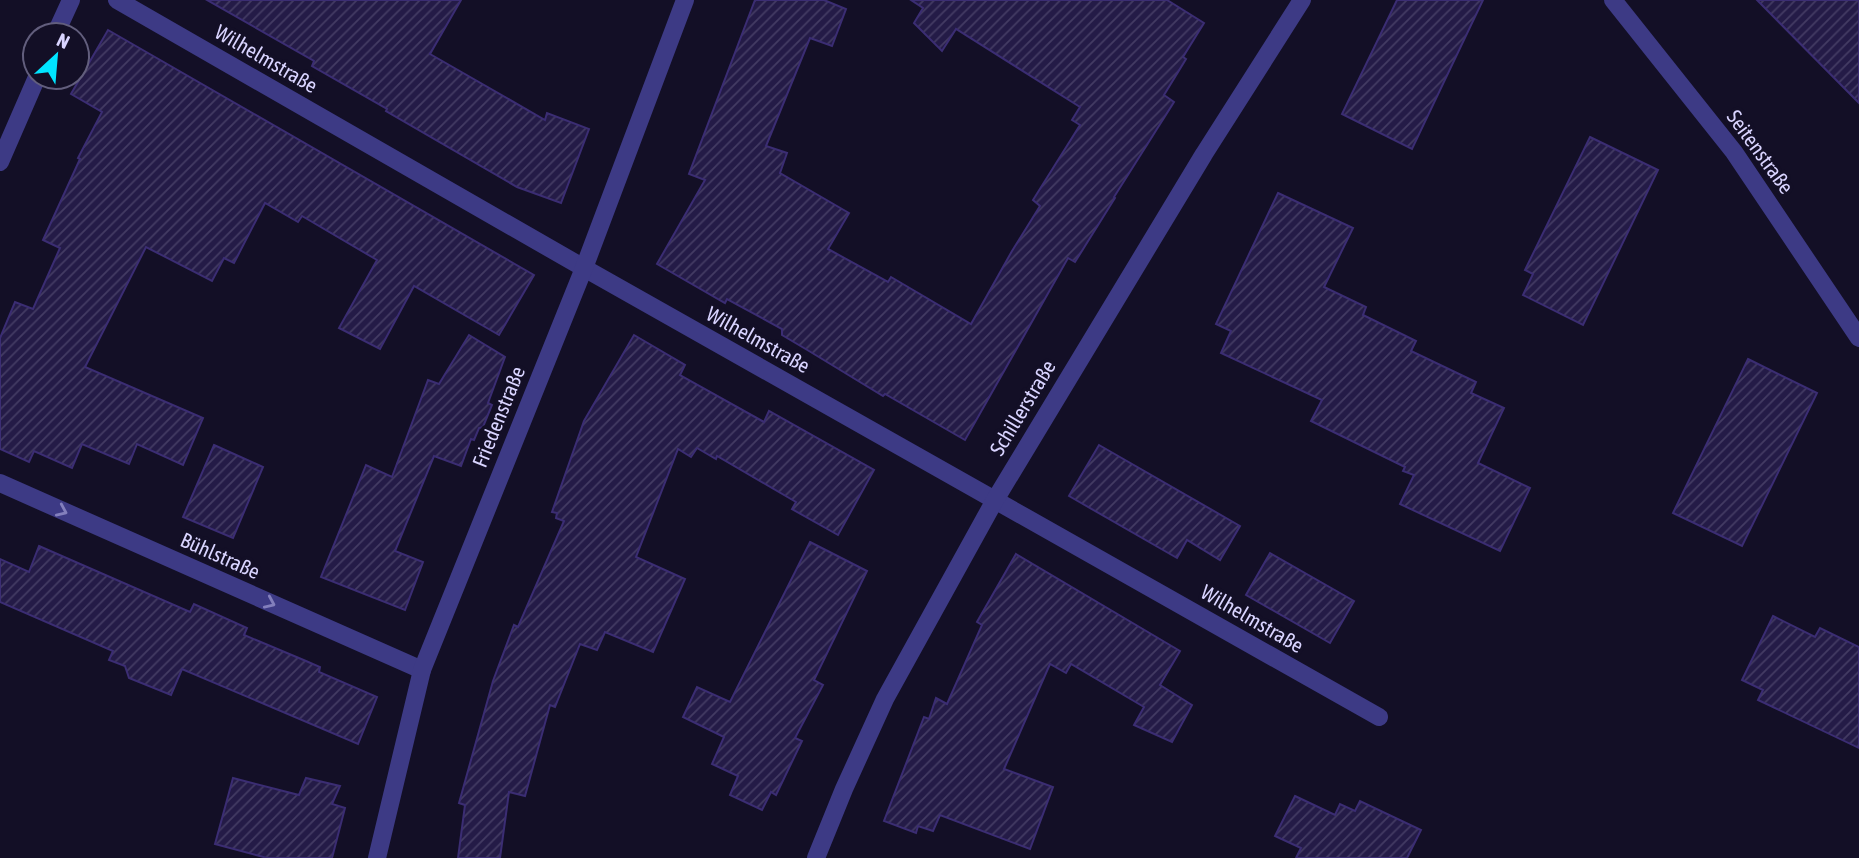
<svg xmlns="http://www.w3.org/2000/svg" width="1859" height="858" font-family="'Asap Condensed',sans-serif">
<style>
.building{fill:url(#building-hatch);stroke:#3b2d73;stroke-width:2}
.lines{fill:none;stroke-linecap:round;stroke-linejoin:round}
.minor{stroke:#3d3a85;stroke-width:18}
.oneway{stroke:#837fbc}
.labels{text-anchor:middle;stroke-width:7;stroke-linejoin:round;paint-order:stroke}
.street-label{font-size:21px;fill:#d9d4ff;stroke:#130f26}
</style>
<defs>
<pattern id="building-hatch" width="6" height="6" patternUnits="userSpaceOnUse" patternTransform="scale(1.75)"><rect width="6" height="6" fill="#241b47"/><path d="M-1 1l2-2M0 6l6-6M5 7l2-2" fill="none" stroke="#433b63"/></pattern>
</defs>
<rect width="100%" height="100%" fill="#130f26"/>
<!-- building -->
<g class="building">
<polygon points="207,0 461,0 430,54 545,120 547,113 589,129 561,203 517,187 386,111 387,109 312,66 314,61"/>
<polygon points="755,0 824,0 846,9 832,46 810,38 766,146 787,153 780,173 849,213 828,249 888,282 891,277 971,324 1012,251 1040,206 1033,200 1080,125 1072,120 1080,107 956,29 942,51 914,23 923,8 911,0 1167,0 1204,23 1183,57 1186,59 1164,95 1174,102 1114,197 1115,198 1075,262 1068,258 965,440 885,394 883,396 809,351 782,335 782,329 727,299 725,303 657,264 705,180 689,174"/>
<polygon points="1397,0 1483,0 1412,149 1342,114"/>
<polygon points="1757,0 1859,0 1859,103"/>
<polygon points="108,30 534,275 499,335 414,286 380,349 339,328 377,260 302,216 298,222 265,203 234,263 224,258 212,281 146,247 85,367 203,418 183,465 137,444 129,464 82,444 72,468 34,451 29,462 0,449 0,338 15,302 33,309 60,248 43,240 80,159 78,158 102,112 71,94"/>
<polygon points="1590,137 1658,170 1583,325 1523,295 1533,274 1525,270"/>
<polygon points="1278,193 1353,228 1324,287 1366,307 1363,315 1416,341 1411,351 1476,382 1471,393 1504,408 1478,463 1530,488 1500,551 1400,504 1414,475 1403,471 1405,467 1311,421 1322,400 1221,353 1231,331 1216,324"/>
<polygon points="469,335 505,357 488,403 492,405 483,427 479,428 474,440 471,439 461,466 434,456 395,551 423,562 405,610 321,577 366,465 392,477 428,380 439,384"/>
<polygon points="634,335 685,365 680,375 764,422 769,411 874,470 838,535 792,509 796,502 717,456 716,459 697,448 691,457 678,449 636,557 685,579 653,652 605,632 597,650 580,644 555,707 550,705 525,796 509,792 500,858 458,858 465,805 459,803 493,681 514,625 518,627 564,521 556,518 557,513 552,512 584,421"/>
<polygon points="1748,359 1817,393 1742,546 1673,513"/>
<polygon points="214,445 263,467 233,538 183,517"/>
<polygon points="1099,445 1240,526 1220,560 1187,540 1177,558 1069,496"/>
<polygon points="810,542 867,571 814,680 823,685 795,738 802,741 776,795 771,792 762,810 730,795 738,776 712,764 724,737 683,717 697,687 730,702"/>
<polygon points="39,546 190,612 194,604 247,628 244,635 306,661 320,667 319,672 377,697 358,744 182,669 171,695 129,678 125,666 109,660 113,651 0,602 0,559 29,572"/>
<polygon points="1270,553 1354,601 1330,643 1246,595"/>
<polygon points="1016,554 1180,651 1160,685 1192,705 1172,742 1134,725 1144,707 1071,664 1066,673 1050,664 1004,769 1053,787 1030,849 940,815 933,831 918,826 916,833 884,821 924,717 929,719 936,698 947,704 982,625 977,622"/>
<polygon points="1773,616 1815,637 1820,628 1859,647 1859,748 1758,700 1763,690 1742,680"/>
<polygon points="233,778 299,795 306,778 340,786 332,804 345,808 332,858 267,858 215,844"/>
<polygon points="1295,796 1335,815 1340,804 1355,811 1360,801 1421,830 1407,858 1296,858 1301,848 1275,836"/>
</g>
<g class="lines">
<!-- minor -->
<g class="minor">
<polyline points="117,0 584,268 1379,717"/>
<polyline points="1613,0 1734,152 1859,338"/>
<polyline points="55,35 71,0"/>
<polyline points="0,162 37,77"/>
<polyline points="0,483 422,670"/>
<polyline points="377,858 422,670 584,268 685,0"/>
<polyline points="816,858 844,789 885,699 995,500 1204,154 1302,0"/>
</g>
</g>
<!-- one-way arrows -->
<defs><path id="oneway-chevron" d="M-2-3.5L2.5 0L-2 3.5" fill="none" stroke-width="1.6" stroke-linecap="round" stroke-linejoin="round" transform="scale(1.75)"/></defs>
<g class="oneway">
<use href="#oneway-chevron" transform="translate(62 511) rotate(24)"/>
<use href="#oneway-chevron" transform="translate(270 603) rotate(24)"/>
</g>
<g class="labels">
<!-- street labels -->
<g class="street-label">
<text transform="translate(266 59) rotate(30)" y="7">Wilhelmstraße</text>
<text transform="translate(1760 152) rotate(54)" y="7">Seitenstraße</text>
<text transform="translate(758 340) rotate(29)" y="7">Wilhelmstraße</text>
<text transform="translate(1023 408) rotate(-59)" y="7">Schillerstraße</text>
<text transform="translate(499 417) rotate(-68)" y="7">Friedenstraße</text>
<text transform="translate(220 556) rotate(24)" y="7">Bühlstraße</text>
<text transform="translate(1252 619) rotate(30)" y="7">Wilhelmstraße</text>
</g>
</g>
<!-- north arrow -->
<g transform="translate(56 56) rotate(26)"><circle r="33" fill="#130f26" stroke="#625e7d" stroke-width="2"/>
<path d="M0-5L12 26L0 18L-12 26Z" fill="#00e5ff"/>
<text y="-10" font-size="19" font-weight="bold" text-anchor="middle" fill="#d9d4ff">N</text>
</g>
</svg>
